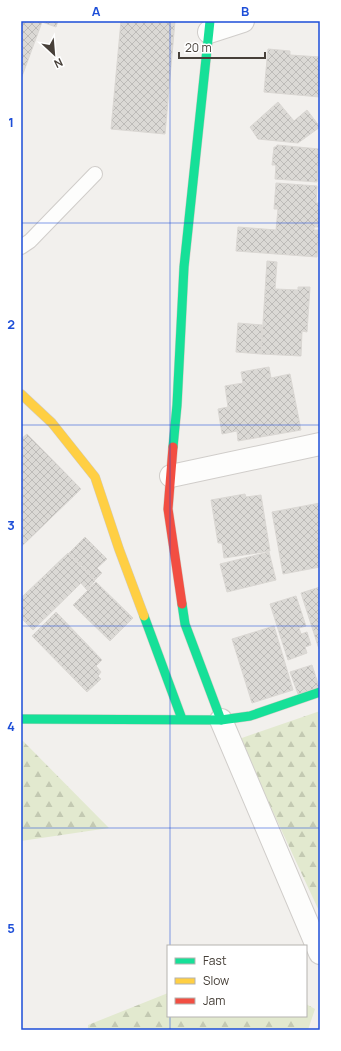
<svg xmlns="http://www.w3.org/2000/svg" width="341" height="1051" font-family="Manrope,sans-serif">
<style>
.forest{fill:url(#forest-firs)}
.building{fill:url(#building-cross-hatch);stroke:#dad7d3}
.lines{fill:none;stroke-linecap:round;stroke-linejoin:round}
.lane-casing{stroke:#d0cdca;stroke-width:16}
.street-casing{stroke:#d0cdca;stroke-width:24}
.fast-casing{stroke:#d0ccc4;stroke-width:10}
.slow-casing{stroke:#d0ccc4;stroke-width:10}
.jam-casing{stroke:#d0ccc4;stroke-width:10}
.lane{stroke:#fdfdfc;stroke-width:14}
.street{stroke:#fdfdfc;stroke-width:22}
.fast{stroke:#16e098;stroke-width:9}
.slow{stroke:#ffcf43;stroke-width:9}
.jam{stroke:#f24e42;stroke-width:9}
.grid{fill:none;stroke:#1d4ed8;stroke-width:1;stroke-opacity:0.55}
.neatline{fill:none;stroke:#1d4ed8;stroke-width:1.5}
.grid-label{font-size:13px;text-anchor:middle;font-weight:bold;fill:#1d4ed8}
</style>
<defs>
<pattern id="forest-firs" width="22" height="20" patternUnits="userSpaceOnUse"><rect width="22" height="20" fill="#e2e9cf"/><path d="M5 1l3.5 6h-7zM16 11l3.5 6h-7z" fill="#c3c9b2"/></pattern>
<pattern id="building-cross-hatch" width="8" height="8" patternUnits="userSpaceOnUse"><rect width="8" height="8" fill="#dbd9d5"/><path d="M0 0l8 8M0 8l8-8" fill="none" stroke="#bdbbb8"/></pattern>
</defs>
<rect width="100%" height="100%" fill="#f2f0ed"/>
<!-- forest -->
<g class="forest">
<polygon points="320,711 320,913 239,739"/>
<polygon points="21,741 23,741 109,828 21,841"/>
<polygon points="168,993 168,1016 306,1016 306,1004 315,1009 308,1030 88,1030 88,1025"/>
</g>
<!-- building -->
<g class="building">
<polygon points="21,21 58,21 56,27 42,22 21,79"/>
<polygon points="121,21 175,21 165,134 111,129"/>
<polygon points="268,49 290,51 290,55 320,57 320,97 264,92"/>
<polygon points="278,102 294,121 307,110 320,127 298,143 258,139 250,127"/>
<polygon points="277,145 319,149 317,182 275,179 276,165 272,165 274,147 276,147"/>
<polygon points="276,183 317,186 316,203 320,203 320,227 314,227 314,230 319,230 317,257 236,251 238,227 276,230 278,209 274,209"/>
<polygon points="267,261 277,262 275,289 298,290 298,287 310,287 307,332 302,331 301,356 261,354"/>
<polygon points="238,323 262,325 261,354 236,352"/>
<polygon points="269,367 271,378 290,374 301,430 238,441 237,431 222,434 218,409 228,407 225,386 243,383 241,372"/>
<polygon points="27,434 81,489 21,547 21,439"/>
<polygon points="245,494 246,497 261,495 270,551 224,558 222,543 218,543 211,500"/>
<polygon points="320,503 320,567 283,574 272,512"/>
<polygon points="85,537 107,559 97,568 102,573 95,580 69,553"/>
<polygon points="269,552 276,580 227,592 220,564"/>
<polygon points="68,553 95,581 87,590 81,583 33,630 21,618 21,598"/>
<polygon points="96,582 133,618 110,641 73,605"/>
<polygon points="320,587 320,648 319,649 301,593"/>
<polygon points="296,596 306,626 299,628 301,634 307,632 311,645 305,647 307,653 288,660 270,604"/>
<polygon points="56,612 102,660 96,666 101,672 98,676 101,679 87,692 32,636"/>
<polygon points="274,626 293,690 252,703 232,639"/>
<polygon points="312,665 319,687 298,694 290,672"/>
</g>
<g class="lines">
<!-- lane casing -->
<g class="lane-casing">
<polyline id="lane" points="21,247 30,241 95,174"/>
</g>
<!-- street casing -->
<g class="street-casing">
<g id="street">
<polyline points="209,32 243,21"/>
<polyline points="171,476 320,444"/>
<polyline points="221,720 320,953"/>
</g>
</g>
<!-- fast casing -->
<g class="fast-casing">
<g id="fast">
<polyline points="173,447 177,405 184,267 210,21"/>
<polyline points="182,604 185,624 221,720"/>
<polyline points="144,616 182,719"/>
<polyline points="21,719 221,720 250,716 320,692"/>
</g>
</g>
<!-- slow casing -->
<g class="slow-casing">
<polyline id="slow" points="21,394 52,423 95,477 119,549 144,616"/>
</g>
<!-- jam casing -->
<g class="jam-casing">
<polyline id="jam" points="173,447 168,509 182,604"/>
</g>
<!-- lane -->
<use href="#lane" class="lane"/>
<!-- street -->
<use href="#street" class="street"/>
<!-- fast -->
<use href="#fast" class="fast"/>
<!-- slow -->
<use href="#slow" class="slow"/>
<!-- jam -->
<use href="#jam" class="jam"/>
</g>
<!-- grid -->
<path class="grid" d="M170,21v925M21,223h299M21,425h299M21,626h299M21,828h299M170,1016v14"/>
<!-- border -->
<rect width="341" height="1051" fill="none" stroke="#ffffff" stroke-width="44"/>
<!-- legend -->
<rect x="167" y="945" width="140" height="72" fill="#ffffff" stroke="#b5b3b0"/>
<rect x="175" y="958" width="20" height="6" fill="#16e098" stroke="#b5b3b0"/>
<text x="203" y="965" font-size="12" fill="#474039">Fast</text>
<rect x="175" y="978" width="20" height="6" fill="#ffcf43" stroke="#b5b3b0"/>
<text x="203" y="985" font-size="12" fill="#474039">Slow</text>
<rect x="175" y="998" width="20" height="6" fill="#f24e42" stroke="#b5b3b0"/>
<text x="203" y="1005" font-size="12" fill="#474039">Jam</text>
<!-- north arrow -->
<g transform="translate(54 54) rotate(154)" stroke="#ffffff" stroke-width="3" paint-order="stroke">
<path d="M0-3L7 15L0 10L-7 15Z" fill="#474039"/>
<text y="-6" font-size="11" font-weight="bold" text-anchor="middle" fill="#474039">N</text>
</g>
<!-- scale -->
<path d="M179 52v6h86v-6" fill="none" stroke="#474039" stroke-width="2"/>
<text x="185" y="52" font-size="12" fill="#474039" stroke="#ffffff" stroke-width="3" paint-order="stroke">20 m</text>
<rect x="22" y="22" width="297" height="1007" class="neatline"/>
<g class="grid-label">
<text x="96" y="16">A</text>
<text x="245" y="16">B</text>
<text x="11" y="127">1</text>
<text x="11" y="329">2</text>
<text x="11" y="530">3</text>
<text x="11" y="731">4</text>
<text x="11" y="933">5</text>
</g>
</svg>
